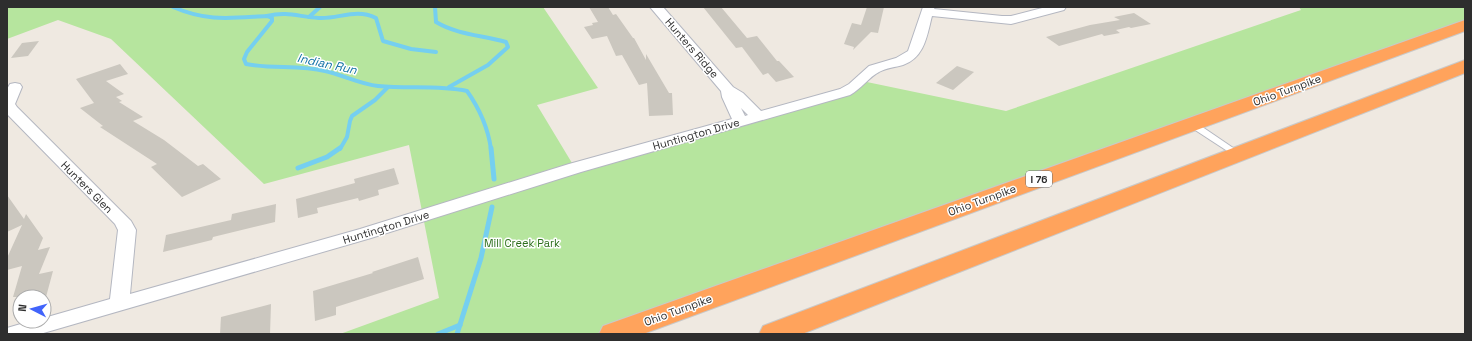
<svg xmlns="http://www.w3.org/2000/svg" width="1472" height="341" font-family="'Space Grotesk',sans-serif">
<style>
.green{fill:#b6e59e}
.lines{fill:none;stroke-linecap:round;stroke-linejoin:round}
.stream-far1{stroke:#75cff0;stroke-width:4}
.stream{stroke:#75cff0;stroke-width:5}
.building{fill:#cbc7bf}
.lane-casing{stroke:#b4b7c1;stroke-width:2}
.street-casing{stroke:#b4b7c1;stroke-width:2}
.highway-casing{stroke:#c9c9c9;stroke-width:2}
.lane{fill:#fff;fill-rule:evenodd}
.street{fill:#fff;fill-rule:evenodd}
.highway{fill:#ffa35c;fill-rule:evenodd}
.labels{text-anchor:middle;stroke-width:3;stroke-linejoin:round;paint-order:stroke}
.shield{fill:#fff;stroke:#6d6d6d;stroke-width:1}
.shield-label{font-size:10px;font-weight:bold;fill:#2e2e2e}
.street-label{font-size:11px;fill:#2e2e2e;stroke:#fff}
.park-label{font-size:11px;fill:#2c6e1b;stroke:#fff}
.water-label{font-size:12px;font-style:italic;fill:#0d6fa3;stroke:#fff}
</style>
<rect width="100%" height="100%" fill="#efe9e1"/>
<!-- green -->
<polygon class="green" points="7,7 543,7 598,88 537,105 575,168 845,92 862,81 1006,111 1301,10 1299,7 1465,7 1465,25 613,334 340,334 439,298 409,145 264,184 111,39 58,20 7,39"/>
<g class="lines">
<!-- stream-far1 -->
<g class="stream-far1">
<path d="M173,7c35,15 57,11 94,9l5,2v3l-25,31 -3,7 2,5c26,5 53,1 79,7 18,4 35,13 53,15 30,3 60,-1 89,5 12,17 21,37 24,58"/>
<path d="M435,7l1,15c22,13 46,13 70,20l2,5 -20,18 -39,22"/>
<path d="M267,16c21,-5 32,1 52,2 20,1 37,-10 57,0l7,23 28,8 25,3"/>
<polyline points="309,17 320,7"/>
<polyline points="340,149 347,137 350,121 352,116 375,100 388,87"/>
</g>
<!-- stream -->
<g class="stream">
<polyline points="491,148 494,179"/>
<polyline points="298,168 327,157 340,148"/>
<polyline points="438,334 460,325"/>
<polyline points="457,334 481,258 492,207"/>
</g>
</g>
<!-- building -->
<g class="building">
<polygon points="589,7 608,7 613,15 616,14 633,38 634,38 646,60 646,54 669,93 672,93 673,115 649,116 647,83 639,85 622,55 616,56 607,36 592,39 584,27 593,25 592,23 598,22"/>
<polygon points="703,7 721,7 747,38 757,36 777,61 779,61 794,77 776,82 768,73 763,75 742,47 736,48"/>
<polygon points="867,7 884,7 878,33 871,32 853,50 854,47 844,44 852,23 861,25"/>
<polygon points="1134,13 1151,24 1131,28 1129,27 1116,30 1120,33 1104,36 1102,34 1059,46 1046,37 1090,25 1120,20 1114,17"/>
<polygon points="39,41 28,56 11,58 22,43"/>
<polygon points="120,64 128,74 106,81 124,94 116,97 122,101 119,102 143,117 133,121 164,140 198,166 203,164 221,179 182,197 151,167 157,164 100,127 103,126 80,108 94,103 76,79"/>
<polygon points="957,66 974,72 953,90 936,83"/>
<polygon points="394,168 399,184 378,190 379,195 359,201 358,198 317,208 318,213 298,218 296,199 355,183 354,179"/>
<polygon points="7,195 24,219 26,214 43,238 38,250 50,247 39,274 53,271 46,297 13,297 22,266 7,270 7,258 22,225 7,232"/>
<polygon points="276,204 275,222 213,237 212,240 163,252 166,235 231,220 232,214"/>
<polygon points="418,257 424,279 336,307 336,315 315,321 313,291 373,273 372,272"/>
<polygon points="271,304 270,334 220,334 221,317"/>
</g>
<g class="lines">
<!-- lane casing -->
<g class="lane-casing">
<polygon id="lane" points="1189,122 1195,122 1242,154 1241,156 1235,156 1189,126 1188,124"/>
</g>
<!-- street casing -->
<g class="street-casing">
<path id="street" d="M650,7h13l70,80 10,6 18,18 79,-22 9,-5 20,-18 27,-8 12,-7 15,-44h12l-1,2 68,7h9l35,-9h20l-2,3 -53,14 -79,-8c-5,19 -7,41 -29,49 -7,2 -17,3 -24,7 -10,5 -18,17 -29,23l-269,77 -210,66 -331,96h-33v-6l24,-7h13v-3l66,-19 8,-69 -3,-6 -108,-110v-25l3,-5 5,-1 5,1 2,3 -7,17 2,3 114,114 5,9 -6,64 230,-65 209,-65 163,-45 -10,-22 -1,-6zM741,108l7,7 -3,1z"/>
</g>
<!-- highway casing -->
<g class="highway-casing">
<g id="highway">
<polygon points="1465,20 1465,31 643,334 599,334 603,326"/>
<polygon points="1465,60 1465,73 802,334 759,334 763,326"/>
</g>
</g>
<!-- lane -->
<use href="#lane" class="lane"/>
<!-- street -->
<use href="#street" class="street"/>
<!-- highway -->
<use href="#highway" class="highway"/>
</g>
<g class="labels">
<!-- shield labels -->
<rect class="shield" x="1026" y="171" width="26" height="16" rx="3"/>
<g class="shield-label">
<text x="1039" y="183">I 76</text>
</g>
<!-- street labels -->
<g class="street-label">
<text transform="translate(692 48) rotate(49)" y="4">Hunters Ridge</text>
<text transform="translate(1287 90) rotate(-20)" y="4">Ohio Turnpike</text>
<text transform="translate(696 134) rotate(-16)" y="4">Huntington Drive</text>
<text transform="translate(87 187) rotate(45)" y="4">Hunters Glen</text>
<text transform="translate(982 200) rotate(-20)" y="4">Ohio Turnpike</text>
<text transform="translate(386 227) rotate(-17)" y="4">Huntington Drive</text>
<text transform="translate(678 310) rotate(-20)" y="4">Ohio Turnpike</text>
</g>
<!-- park labels -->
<g class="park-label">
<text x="522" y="247">Mill Creek Park</text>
</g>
<!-- water labels -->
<g class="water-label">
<text transform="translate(327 64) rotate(12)" y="4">Indian Run</text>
</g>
</g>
<!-- border -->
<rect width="1472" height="341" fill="none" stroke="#2e2e2e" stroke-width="16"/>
<!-- north arrow -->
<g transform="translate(32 309) rotate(276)"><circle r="19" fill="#ffffff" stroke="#ababab"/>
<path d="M0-3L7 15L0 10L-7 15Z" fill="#4264fb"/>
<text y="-6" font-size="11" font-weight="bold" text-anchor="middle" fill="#2e2e2e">N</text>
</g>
</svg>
